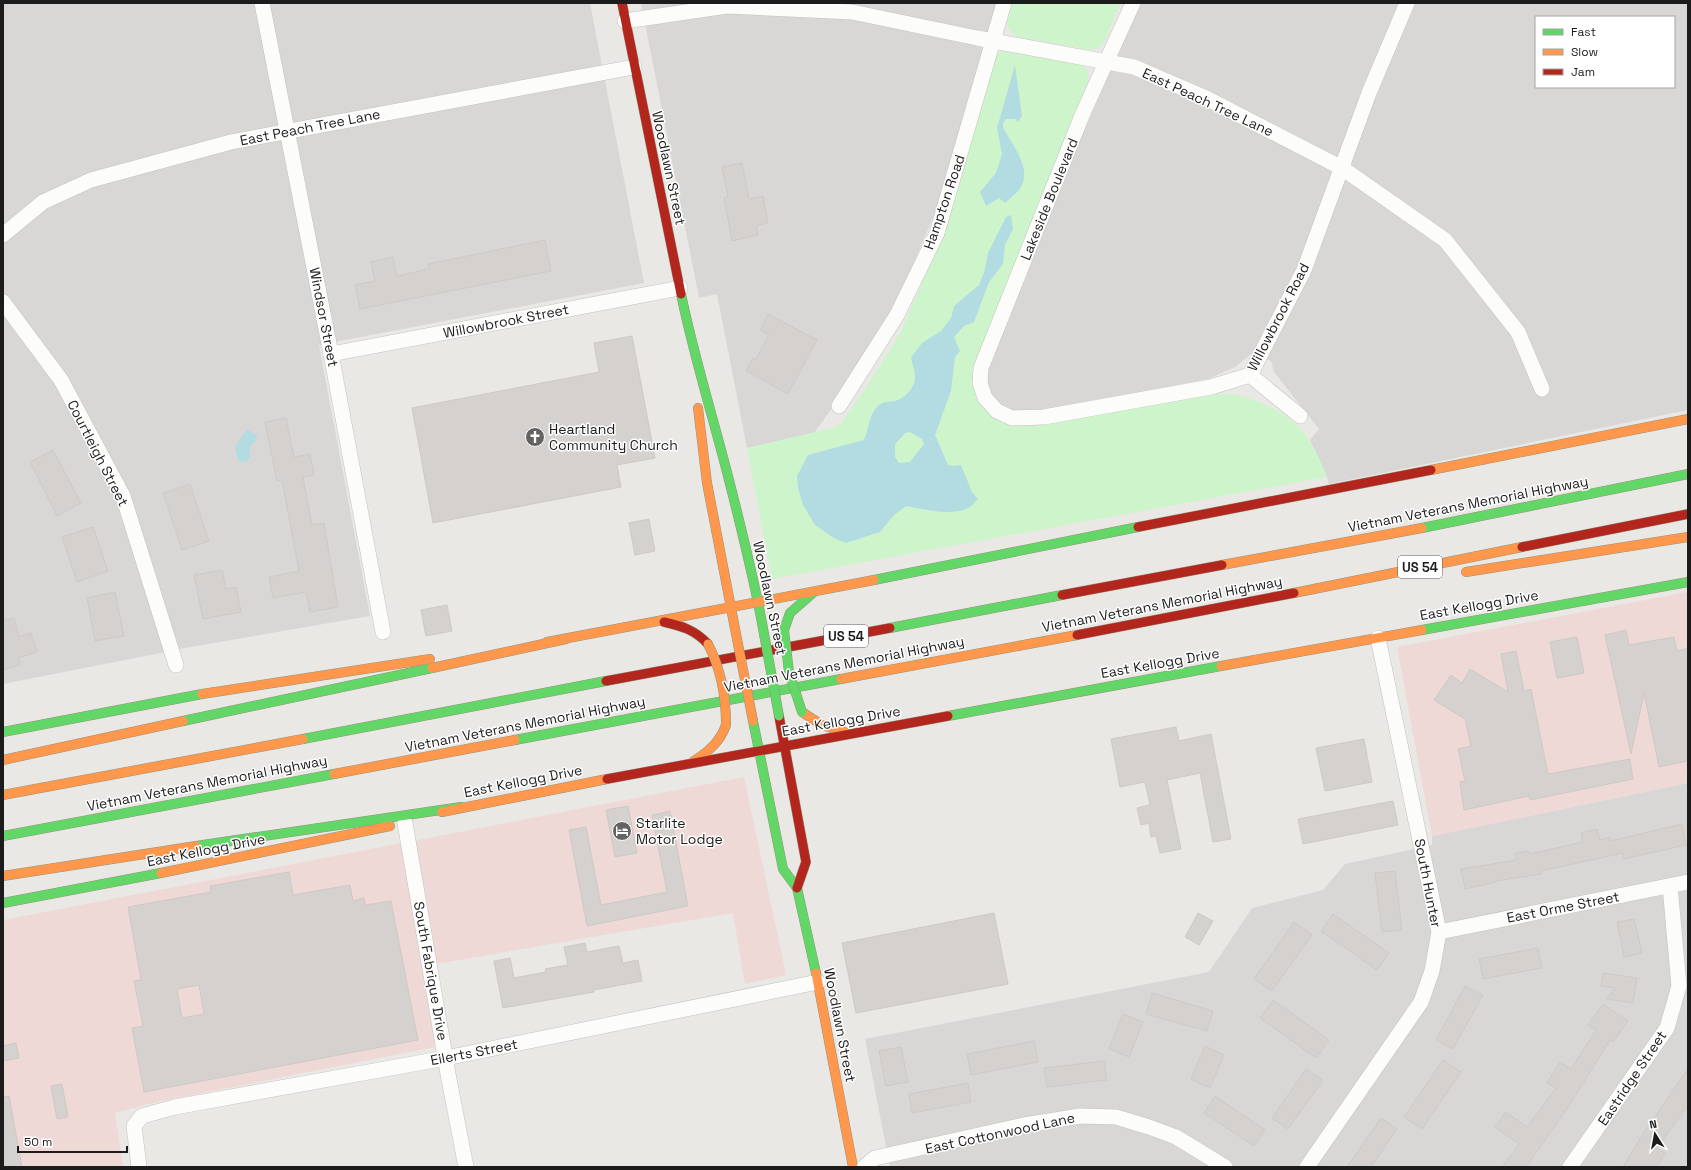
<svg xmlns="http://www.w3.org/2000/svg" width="1691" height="1170" font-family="'Space Grotesk',sans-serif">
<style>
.residential{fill:#d9d7d5;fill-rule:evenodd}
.commercial{fill:#eed9d7}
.park{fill:#cef4cc}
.water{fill:#b3dbe2;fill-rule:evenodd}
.building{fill:#d5d1ce;stroke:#cec9c5;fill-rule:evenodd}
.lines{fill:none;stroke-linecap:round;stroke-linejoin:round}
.street-casing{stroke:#c3c2c0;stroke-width:16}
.fast-casing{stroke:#94947c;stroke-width:10}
.slow-casing{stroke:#94947c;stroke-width:10}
.jam-casing{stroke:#94947c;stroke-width:10}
.street{stroke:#fcfcfb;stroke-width:15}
.fast{stroke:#63d668;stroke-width:9}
.slow{stroke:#ff974d;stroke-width:9}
.jam{stroke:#b3261e;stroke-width:9}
.fast-bridge-casing{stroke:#94947c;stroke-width:10;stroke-linecap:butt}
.slow-bridge-casing{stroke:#94947c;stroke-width:10;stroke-linecap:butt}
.fast-bridge{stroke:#63d668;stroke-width:9}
.slow-bridge{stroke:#ff974d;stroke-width:9}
.labels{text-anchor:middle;stroke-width:3;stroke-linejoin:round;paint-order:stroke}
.shield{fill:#fff;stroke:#606060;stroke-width:1}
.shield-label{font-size:13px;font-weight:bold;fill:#1c1c1c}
.street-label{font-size:14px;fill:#1c1c1c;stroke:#fff}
.poi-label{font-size:14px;fill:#1c1c1c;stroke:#fff;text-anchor:start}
</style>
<rect width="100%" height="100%" fill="#eae8e4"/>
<!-- residential -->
<g class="residential">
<polygon points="3,3 590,3 644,283 319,345 370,616 191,647 3,684"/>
<polygon points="641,3 999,3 940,201 907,279 868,358 814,433 747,448 717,294 699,298"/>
<path d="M1141,3h547v407l-359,74 -2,-7 -17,-37 9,-11 -45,-57 -3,-11 -20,-7 -16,13 -27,12 -180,35 -18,-2 -11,-7 -9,-11 -3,-17v-12l70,-173zM1536,17h138v70h-138z"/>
<polygon points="1688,783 1688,1167 890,1167 865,1039 1209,972 1252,908 1323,890 1345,864 1432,845 1432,836"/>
</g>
<!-- commercial -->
<g class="commercial">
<polygon points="1688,592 1688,783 1432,836 1397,647"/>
<polygon points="744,777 786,975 745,984 733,913 424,966 435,1047 157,1102 115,1113 123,1167 3,1167 3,920"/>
</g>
<!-- park -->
<g class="park">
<path d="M1012,3h108l-16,40 -6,5 -8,2 -73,-13c-15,-10 -9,-19 -5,-34z"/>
<path d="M1008,49l73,14 6,7 2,8 -114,286 -2,15 4,14 18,25 15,7 38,-3 162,-27c6,0 12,-1 18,-1 27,1 68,24 82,47 7,11 12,24 17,36l-555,102 -25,-131 89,-21 6,-5 27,-39 32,-51 27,-63 27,-73 39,-138 5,-5z"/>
</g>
<!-- water -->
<g class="water">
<path d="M1015,65l7,51 -4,6 -3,-3h-9l-3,4v4c8,17 28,39 19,58 -3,7 -12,13 -17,18l-6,-5 -13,8 -6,-14 16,-19 6,-19 -5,-26z"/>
<path d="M1011,215l2,14 -8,16 -2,19 -14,18 -15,40 -10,4 -10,11 6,14 -5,6 -4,34 -16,44 13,30 5,1 8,-1 11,27 6,7c-3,3 -7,8 -12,10 -19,7 -41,0 -60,-3l-12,9 -14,17 -34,11 -12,-5 -19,-13 -12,-20 -5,-17 -1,-12 11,-21 56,-15c5,-11 5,-26 14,-34 5,-5 11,-4 17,-5 10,-2 21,-15 20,-25 0,-6 -3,-12 -4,-18l11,-15 19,-12 10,-13 3,-12 25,-21 5,-12 4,-20 18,-36zM910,432l12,7 2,5 -14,18 -11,1 -4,-6v-13l10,-11z"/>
<polygon points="247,429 258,437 249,449 251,458 248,459 248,461 241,462 241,460 238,461 235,447"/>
</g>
<!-- building -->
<g class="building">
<polygon points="742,163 749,199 763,196 768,223 756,226 758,235 732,241 724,198 728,197 722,167"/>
<polygon points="545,240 551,271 360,309 355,285 375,281 371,262 393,257 397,276 429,269 428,264"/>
<polygon points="768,314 817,340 788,394 746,371 753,358 756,359 769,335 760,330"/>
<polygon points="632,336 655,458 617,465 621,487 433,523 412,408 599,372 594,343"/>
<polygon points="286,418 294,457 310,454 314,475 303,477 312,525 324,523 338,607 310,612 306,592 273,598 269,577 299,571 282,480 277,481 265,422"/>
<polygon points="53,450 81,503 57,516 30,462"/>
<polygon points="190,484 209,541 182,550 163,493"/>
<polygon points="649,519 655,551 635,555 629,523"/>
<polygon points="93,527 108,571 77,582 62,537"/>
<polygon points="222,570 226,589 236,587 241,612 203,619 194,575"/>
<polygon points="115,592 124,636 95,641 87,598"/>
<polygon points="447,605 452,631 426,636 421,610"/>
<polygon points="14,618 19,637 31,633 37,652 18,658 20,665 3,670 3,621"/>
<polygon points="1626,630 1629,645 1674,637 1677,651 1688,648 1688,761 1659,767 1644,693 1631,754 1605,635"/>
<polygon points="1577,637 1584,673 1557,678 1550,642"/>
<polygon points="1516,651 1524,691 1531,689 1548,774 1630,759 1633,779 1530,800 1529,796 1464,810 1460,782 1465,781 1458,749 1471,746 1465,719 1434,700 1451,675 1462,683 1470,669 1508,692 1501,654"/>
<polygon points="1176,727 1179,741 1211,734 1231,839 1213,842 1200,773 1167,780 1181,849 1160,853 1156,836 1151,837 1149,823 1141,825 1137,808 1150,805 1145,782 1120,787 1111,739"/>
<polygon points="1364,739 1372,782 1325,791 1316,748"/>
<polygon points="1393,801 1398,825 1303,844 1298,819"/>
<polygon points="628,806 637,853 615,857 606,810"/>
<polygon points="670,811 688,906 587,926 569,830 586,827 601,905 667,892 652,815"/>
<polygon points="1682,824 1686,845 1624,859 1623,853 1541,871 1541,874 1496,881 1496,882 1465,889 1461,869 1516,860 1515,853 1528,851 1529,854 1583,842 1581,833 1597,829 1600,840 1610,837 1611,841"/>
<polygon points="1395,871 1402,930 1382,932 1375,873"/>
<path d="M289,872l4,23 57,-10 3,16 11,-3 1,7 26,-4 27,139 -274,52 -12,-64 11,-2 -9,-45 7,-1 -13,-73 83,-15 -1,-6zM199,985l5,29 -22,4 -5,-29z"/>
<polygon points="994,913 1008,984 856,1013 842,943"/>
<polygon points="1198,913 1213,921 1199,945 1185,937"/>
<polygon points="1333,914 1389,953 1377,970 1321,931"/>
<polygon points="1634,919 1642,953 1624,957 1617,922"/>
<polygon points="1294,922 1312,935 1272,991 1254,979"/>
<polygon points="585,943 587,952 619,946 623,963 638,960 642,981 594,990 594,992 503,1008 494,961 510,958 514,978 546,972 545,969 568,965 564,947"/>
<polygon points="1538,948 1542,968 1483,979 1479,959"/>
<polygon points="1603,973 1637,978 1633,1003 1607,999 1615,988 1601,986"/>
<polygon points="1465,986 1483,995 1453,1049 1436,1040"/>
<polygon points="1152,993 1213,1011 1207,1031 1146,1014"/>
<polygon points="1273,1000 1329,1040 1316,1058 1260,1018"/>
<polygon points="1603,1004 1628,1021 1613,1042 1610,1040 1567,1109 1526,1167 1502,1167 1519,1144 1495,1127 1506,1112 1527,1127 1556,1088 1547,1083 1560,1062 1571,1069 1596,1030 1588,1025"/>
<polygon points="1123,1014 1143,1022 1129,1057 1109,1049"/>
<polygon points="1034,1041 1038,1062 971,1075 967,1054"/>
<polygon points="16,1043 19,1058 3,1061 3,1046"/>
<polygon points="1205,1046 1224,1055 1210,1088 1191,1079"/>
<polygon points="901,1047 908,1082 886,1086 879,1051"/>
<polygon points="1443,1060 1461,1072 1422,1129 1404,1117"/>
<polygon points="1104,1061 1107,1080 1047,1087 1044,1068"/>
<polygon points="1306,1069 1323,1080 1288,1129 1272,1118"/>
<polygon points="1688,1069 1688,1105 1657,1148 1665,1153 1657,1167 1623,1167 1644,1132"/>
<polygon points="968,1083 971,1102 912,1113 909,1094"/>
<polygon points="62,1084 68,1117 57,1119 51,1086"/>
<polygon points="9,1096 22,1167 3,1167 3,1097"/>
<polygon points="1215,1096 1265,1130 1254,1146 1204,1113"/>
<polygon points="1381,1118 1397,1129 1371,1167 1347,1167"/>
</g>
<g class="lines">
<!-- street casing -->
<g class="street-casing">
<g id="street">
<polyline points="262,3 331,354 383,632"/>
<polyline points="1133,3 1083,113 981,368 980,383 985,398 997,411 1012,418 1044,417 1211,387 1250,375 1304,270 1369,93 1407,3"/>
<polyline points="625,21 727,6 852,12 977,38 1134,67 1208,99 1342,168 1445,240 1518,332 1542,389"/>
<polyline points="3,235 43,202 91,180 231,142 634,67"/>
<polyline points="3,302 61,380 123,496 176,665"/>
<polyline points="331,354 680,288"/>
<polyline points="1250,375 1300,416"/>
<polyline points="839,406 897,315 937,233 1004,3"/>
<polyline points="405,823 448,1074 466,1167"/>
<polyline points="1439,932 1688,882"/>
<polyline points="139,1167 134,1126 142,1116 175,1107 446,1058 818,982"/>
<polyline points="864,1167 875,1158 1024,1125 1080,1116 1116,1117 1149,1127 1176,1137 1225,1167"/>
<polyline points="1307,1167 1421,1002 1432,971 1439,932 1378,638"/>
<polyline points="1570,1167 1667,1028 1679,986 1670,886"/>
</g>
</g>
<!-- fast casing -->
<g class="fast-casing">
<g id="fast">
<path d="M681,294c13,63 32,123 48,186 13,51 26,102 35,154"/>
<polyline points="1422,528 1688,474"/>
<polyline points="874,580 1138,527"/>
<polyline points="890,628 1062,595"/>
<polyline points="784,630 790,613 814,592"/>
<polyline points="1422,630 1688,582"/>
<polyline points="948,716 1221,666"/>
<polyline points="183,721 432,668"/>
<polyline points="753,721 783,869 797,888 816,973"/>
<polyline points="3,732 202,694"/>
<polyline points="303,739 606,681"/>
<polyline points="515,740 841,679"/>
<polyline points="3,836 334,774"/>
<polyline points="196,846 461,807"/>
<polyline points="3,903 161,873"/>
</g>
</g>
<!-- slow casing -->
<g class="slow-casing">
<g id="slow">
<polyline points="698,408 707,483 737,639"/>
<polyline points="1431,470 1688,419"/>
<polyline points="1222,565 1422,528"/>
<polyline points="1466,572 1688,537"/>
<polyline points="1294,593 1522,547"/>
<polyline points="547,642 874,580"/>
<polyline points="1221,666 1422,630"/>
<polyline points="432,668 566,639"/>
<polyline points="841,679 1077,635"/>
<polyline points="202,694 430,659"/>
<polyline points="802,712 822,725 845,732"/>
<polyline points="3,760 183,721"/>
<path d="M694,761c15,-10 26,-19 32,-36"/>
<polyline points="334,774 515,740"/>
<polyline points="3,795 303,739"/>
<polyline points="442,812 607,779"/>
<polyline points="161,873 390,826"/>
<polyline points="3,876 196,846"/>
<polyline points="816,973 853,1167"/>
</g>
</g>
<!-- jam casing -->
<g class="jam-casing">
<g id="jam">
<polyline points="622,3 681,294"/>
<polyline points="1138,527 1431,470"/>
<polyline points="1522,547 1688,514"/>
<polyline points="1062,595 1222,565"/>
<path d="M664,622c18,4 31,8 44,22"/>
<polyline points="1077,635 1294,593"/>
<polyline points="606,681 890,628"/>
<polyline points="779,716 806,862 797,888"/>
<polyline points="607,779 948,716"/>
</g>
</g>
<!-- street -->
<use href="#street" class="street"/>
<!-- fast -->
<use href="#fast" class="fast"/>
<!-- slow -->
<use href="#slow" class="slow"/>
<!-- jam -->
<use href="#jam" class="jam"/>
<!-- fast-bridge casing -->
<g class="fast-bridge-casing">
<g id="fast-bridge">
<polyline points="784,630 789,672 802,712"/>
<polyline points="764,634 779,716"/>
</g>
</g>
<!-- slow-bridge casing -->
<g class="slow-bridge-casing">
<g id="slow-bridge">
<polyline points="737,639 753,721"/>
<path d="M708,644c13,25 18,53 18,81"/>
</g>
</g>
<!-- fast-bridge -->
<use href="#fast-bridge" class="fast-bridge"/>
<!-- slow-bridge -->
<use href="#slow-bridge" class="slow-bridge"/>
</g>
<!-- icons -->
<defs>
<g id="church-disc" transform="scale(1)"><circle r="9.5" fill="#646362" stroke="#fff"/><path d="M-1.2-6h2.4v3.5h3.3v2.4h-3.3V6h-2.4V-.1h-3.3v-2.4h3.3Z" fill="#fff"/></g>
<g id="hotel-disc" transform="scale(1)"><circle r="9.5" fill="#646362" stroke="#fff"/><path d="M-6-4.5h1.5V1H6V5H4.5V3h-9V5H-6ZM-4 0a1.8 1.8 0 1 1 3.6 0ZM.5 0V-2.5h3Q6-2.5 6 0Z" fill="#fff"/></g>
</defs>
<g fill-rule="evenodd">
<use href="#church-disc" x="535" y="437"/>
<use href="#hotel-disc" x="622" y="831"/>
</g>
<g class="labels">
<!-- shield labels -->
<g class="shield">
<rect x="1398" y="556" width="44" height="22" rx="3"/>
<rect x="824" y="625" width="44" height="22" rx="3"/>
</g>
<g class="shield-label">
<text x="1420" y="572">US 54</text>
<text x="846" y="641">US 54</text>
</g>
<!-- street labels -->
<g class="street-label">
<text transform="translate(1208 102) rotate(25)" y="5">East Peach Tree Lane</text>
<text transform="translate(310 127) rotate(-11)" y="5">East Peach Tree Lane</text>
<text transform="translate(669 168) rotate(78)" y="5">Woodlawn Street</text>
<text transform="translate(1049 199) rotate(-68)" y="5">Lakeside Boulevard</text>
<text transform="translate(944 202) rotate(-71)" y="5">Hampton Road</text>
<text transform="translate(324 317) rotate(79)" y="5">Windsor Street</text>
<text transform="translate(1278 317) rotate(-63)" y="5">Willowbrook Road</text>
<text transform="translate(506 321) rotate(-11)" y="5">Willowbrook Street</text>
<text transform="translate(98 453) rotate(63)" y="5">Courtleigh Street</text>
<text transform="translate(1468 504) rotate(-11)" y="5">Vietnam Veterans Memorial Highway</text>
<text transform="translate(770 598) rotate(78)" y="5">Woodlawn Street</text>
<text transform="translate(1162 604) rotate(-11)" y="5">Vietnam Veterans Memorial Highway</text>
<text transform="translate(1479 605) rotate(-10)" y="5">East Kellogg Drive</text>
<text transform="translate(1160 663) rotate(-10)" y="5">East Kellogg Drive</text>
<text transform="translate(844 664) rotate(-11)" y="5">Vietnam Veterans Memorial Highway</text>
<text transform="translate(841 721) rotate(-10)" y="5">East Kellogg Drive</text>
<text transform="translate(525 724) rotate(-11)" y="5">Vietnam Veterans Memorial Highway</text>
<text transform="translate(523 781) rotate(-11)" y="5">East Kellogg Drive</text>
<text transform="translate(207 783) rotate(-11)" y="5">Vietnam Veterans Memorial Highway</text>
<text transform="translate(206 850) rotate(-11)" y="5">East Kellogg Drive</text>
<text transform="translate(1428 883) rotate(79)" y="5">South Hunter</text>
<text transform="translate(1563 907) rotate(-11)" y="5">East Orme Street</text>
<text transform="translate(431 971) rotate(80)" y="5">South Fabrique Drive</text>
<text transform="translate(840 1025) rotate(79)" y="5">Woodlawn Street</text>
<text transform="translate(474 1052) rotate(-11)" y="5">Eilerts Street</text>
<text transform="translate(1632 1078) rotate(-56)" y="5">Eastridge Street</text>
<text transform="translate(1000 1133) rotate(-12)" y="5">East Cottonwood Lane</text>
</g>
<!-- poi labels -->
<g class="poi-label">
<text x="549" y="434">Heartland<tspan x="549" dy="16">Community Church</tspan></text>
<text x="636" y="828">Starlite<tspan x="636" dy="16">Motor Lodge</tspan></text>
</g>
</g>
<!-- border -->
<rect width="1691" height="1170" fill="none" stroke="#1c1c1c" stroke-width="8"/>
<!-- legend -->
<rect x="1535" y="16" width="140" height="72" fill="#ffffff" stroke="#a4a4a4"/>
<rect x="1543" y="29" width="20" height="6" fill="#63d668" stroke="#a4a4a4"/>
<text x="1571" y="36" font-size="12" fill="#1c1c1c">Fast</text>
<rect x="1543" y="49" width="20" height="6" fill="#ff974d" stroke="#a4a4a4"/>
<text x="1571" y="56" font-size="12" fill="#1c1c1c">Slow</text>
<rect x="1543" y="69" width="20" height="6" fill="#b3261e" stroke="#a4a4a4"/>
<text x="1571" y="76" font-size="12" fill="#1c1c1c">Jam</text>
<!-- north arrow -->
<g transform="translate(1655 1134) rotate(349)" stroke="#ffffff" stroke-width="3" paint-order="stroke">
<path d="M0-3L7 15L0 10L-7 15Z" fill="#1c1c1c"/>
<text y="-6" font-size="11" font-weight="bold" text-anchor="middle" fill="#1c1c1c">N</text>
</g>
<!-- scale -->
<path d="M18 1146v6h109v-6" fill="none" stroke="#1c1c1c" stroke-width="2"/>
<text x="24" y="1146" font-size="12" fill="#1c1c1c" stroke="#ffffff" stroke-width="3" paint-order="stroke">50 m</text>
</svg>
